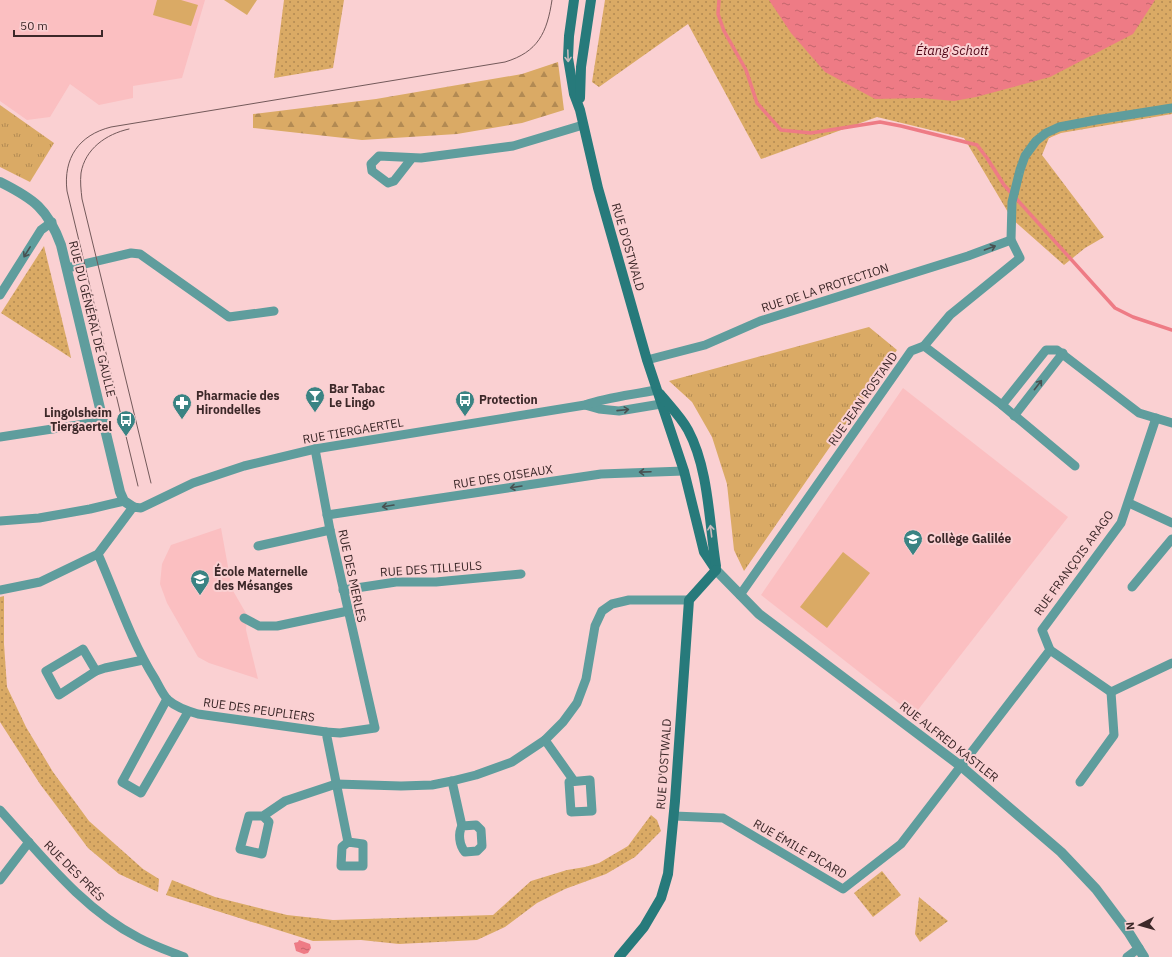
<svg xmlns="http://www.w3.org/2000/svg" width="1172" height="957" font-family="'IBM Plex Sans',sans-serif">
<style>
.built{fill:#fbbfc1}
.grass{fill:url(#grass-dots)}
.forest{fill:url(#forest-firs)}
.park{fill:url(#park-tufts)}
.pitch{fill:#daaa65}
.water{fill:url(#water-ripples)}
.lines{fill:none;stroke-linecap:round;stroke-linejoin:round}
.stream{stroke:#ee7b85;stroke-width:3.5}
.minor{stroke:#5f9d9d;stroke-width:9}
.tertiary{stroke:#5f9d9d;stroke-width:10}
.secondary{stroke:#277a7b;stroke-width:10}
.tram{stroke:#73595a;stroke-width:1}
.oneway{stroke:#c5babc}
.oneway2{stroke:#485152}
.labels{text-anchor:middle;stroke-width:4;stroke-linejoin:round;paint-order:stroke}
.street-label{font-size:12px;fill:#3c2829;stroke:#fad0d2}
.poi-label{font-size:12px;font-weight:bold;fill:#3c2829;stroke:#fad0d2;text-anchor:start}
.water-label{font-size:13px;font-style:italic;fill:#520818;stroke:#fad0d2}
</style>
<defs>
<pattern id="grass-dots" width="8" height="8" patternUnits="userSpaceOnUse"><rect width="8" height="8" fill="#daaa65"/><path d="M2 2h.1M6 6h.1" fill="none" stroke="#b28a53" stroke-width="1.8" stroke-linecap="round"/></pattern>
<pattern id="forest-firs" width="22" height="20" patternUnits="userSpaceOnUse"><rect width="22" height="20" fill="#daaa65"/><path d="M5 1l3.5 6h-7zM16 11l3.5 6h-7z" fill="#b28a53"/></pattern>
<pattern id="park-tufts" width="24" height="20" patternUnits="userSpaceOnUse"><rect width="24" height="20" fill="#daaa65"/><path d="M3 7l-1-3M5 7V3M7 7l1-3M15 17l-1-3M17 17v-4M19 17l1-3" fill="none" stroke="#b28a53"/></pattern>
<pattern id="water-ripples" width="26" height="14" patternUnits="userSpaceOnUse"><rect width="26" height="14" fill="#ee7b85"/><path d="M2 4q2-2 4 0t4 0M15 11q2-2 4 0t4 0" fill="none" stroke="#c2656d"/></pattern>
</defs>
<rect width="100%" height="100%" fill="#fad0d2"/>
<!-- built -->
<g class="built">
<polygon points="0,0 205,0 182,78 133,86 133,98 99,105 70,84 50,117 27,120 0,101"/>
<polygon points="903,388 1068,517 914,715 761,595"/>
<polygon points="221,528 232,589 247,615 246,630 258,679 209,663 198,657 167,603 160,584 162,564 171,545"/>
</g>
<!-- grass -->
<g class="grass">
<polygon points="284,0 344,0 333,68 274,78"/>
<polygon points="605,0 1172,0 1172,114 1061,133 1049,138 1042,155 1104,237 1085,248 1064,265 1012,219 964,138 877,117 761,159 688,24 599,87 592,82"/>
<polygon points="44,246 70,353 71,358 1,313"/>
<polygon points="4,596 4,644 7,687 26,727 53,772 89,821 143,869 159,879 158,892 119,874 88,848 40,784 0,722 0,597"/>
<polygon points="651,815 657,820 661,831 635,857 606,874 565,889 537,903 505,927 477,940 399,944 361,940 313,941 166,895 172,880 215,897 287,915 333,920 493,915 531,881 567,870 585,867 599,863 628,846"/>
<polygon points="882,871 901,895 873,917 854,893"/>
<polygon points="919,897 948,921 920,942 915,934"/>
</g>
<!-- forest -->
<polygon class="forest" points="558,62 564,110 522,123 457,134 362,140 253,128 253,114 376,99 522,74"/>
<!-- park -->
<g class="park">
<polygon points="0,105 54,143 30,182 0,167"/>
<polygon points="869,327 897,350 744,571 734,550 727,484 712,437 692,402 669,381"/>
</g>
<!-- pitch -->
<g class="pitch">
<polygon points="157,0 181,0 198,5 191,26 153,15"/>
<polygon points="224,0 257,0 247,15"/>
<polygon points="843,552 870,573 827,628 800,607"/>
</g>
<!-- water -->
<g class="water">
<polygon points="769,0 1155,0 1133,34 1050,77 976,97 954,101 922,98 875,99 825,72 791,33"/>
<polygon points="299,940 310,944 311,948 308,953 304,954 296,951 294,943 298,942"/>
</g>
<g class="lines">
<!-- stream -->
<polyline class="stream" points="719,0 718,14 724,31 746,70 757,103 781,130 811,133 880,122 901,126 977,145 987,158 1004,185 1115,308 1133,317 1172,330"/>
<!-- minor -->
<g class="minor">
<polyline points="412,158 394,181 388,183 372,171 371,164 379,156 421,158 513,146 583,125"/>
<polyline points="67,268 131,253 140,254 229,317 274,311"/>
<polyline points="0,295 41,230 52,222"/>
<polyline points="924,346 1002,405 1075,466"/>
<polyline points="647,360 705,345 760,321 968,256 1011,240"/>
<polyline points="585,405 599,409 619,411 661,404"/>
<polyline points="1002,405 1046,350 1057,350 1139,413 1172,423"/>
<polyline points="1014,416 1063,353"/>
<polyline points="0,437 104,421"/>
<polyline points="315,449 330,530 375,728 340,733 326,732"/>
<polyline points="1129,503 1172,523"/>
<polyline points="327,515 601,474 684,471"/>
<polyline points="0,521 39,518 90,509 124,501"/>
<polyline points="258,546 330,530"/>
<path d="M98,554c19,43 32,85 57,125 4,7 8,16 13,21 8,7 19,11 30,14l128,18 22,110"/>
<polyline points="1132,587 1172,539"/>
<path d="M0,590l40,-8 58,-28 35,-47 8,1 52,-25 51,-17 71,-17 270,-44c23,-8 47,-10 71,-15"/>
<polyline points="343,590 396,582 436,582 521,574"/>
<polyline points="740,595 911,351 924,346 950,315 1020,258 1011,240 1012,202 1020,170 1025,156 1036,141 1046,133 1059,127 1096,120 1172,108"/>
<polyline points="244,618 259,626 277,626 348,611"/>
<polygon points="83,649 96,671 59,695 46,671"/>
<polyline points="1050,650 1111,692 1172,663"/>
<polyline points="96,671 105,668 143,660"/>
<polyline points="167,699 122,782 141,793 188,712"/>
<polyline points="545,740 574,781"/>
<polygon points="590,780 592,811 571,812 569,782"/>
<polyline points="452,781 462,826"/>
<polyline points="1080,782 1114,735 1111,692"/>
<path d="M0,810c42,46 82,99 139,128 15,8 30,13 45,19"/>
<polyline points="263,816 269,822 262,854 240,849 249,816 263,816 285,801 336,784 401,786 432,785 452,781 476,775 512,762 545,740 563,722 577,703 586,679 595,626 602,611 612,604 629,600 689,600"/>
<polyline points="674,816 723,818 843,889 901,844 1050,650 1042,630 1121,523 1156,418"/>
<path d="M476,825l5,5 1,16 -5,5 -12,1c-6,-7 -7,-19 -3,-26z"/>
<polygon points="348,842 363,844 363,866 341,866 342,847"/>
<polyline points="0,880 29,842"/>
<polyline points="1127,957 1139,948"/>
</g>
<!-- tertiary -->
<g class="tertiary">
<path d="M0,182c34,17 48,27 61,63l59,247 4,9 9,6"/>
<polyline points="716,570 759,614 962,767 1061,852 1096,889 1129,933 1144,957"/>
</g>
<!-- secondary -->
<g class="secondary">
<polyline points="574,0 569,36 568,58 574,94 580,110 598,188 647,360 684,471 704,552 716,570"/>
<polyline points="580,98 581,67 591,0"/>
<path d="M660,394c9,11 21,23 28,36 21,39 21,93 28,136"/>
<polyline points="619,957 644,927 661,898 668,874 675,801 689,600 716,570"/>
</g>
<!-- tram -->
<g class="tram">
<path d="M129,129c-23,5 -44,20 -48,44 -1,9 0,17 1,26l69,284"/>
<path d="M138,486l-71,-295c-4,-33 12,-56 44,-64l394,-65c33,-10 42,-29 47,-62"/>
</g>
</g>
<!-- one-way arrows -->
<defs><path id="oneway-shaft" d="M-6 0H5M1.5-3L5.5 0L1.5 3" fill="none" stroke-width="1.6" stroke-linecap="round" stroke-linejoin="round"/></defs>
<g class="oneway">
<use href="#oneway-shaft" transform="translate(568 56) rotate(88)"/>
<use href="#oneway-shaft" transform="translate(711 531) rotate(-97)"/>
</g>
<g class="oneway2">
<use href="#oneway-shaft" transform="translate(990 248) rotate(-20)"/>
<use href="#oneway-shaft" transform="translate(27 252) rotate(122)"/>
<use href="#oneway-shaft" transform="translate(1038 385) rotate(-52)"/>
<use href="#oneway-shaft" transform="translate(623 410) rotate(-6)"/>
<use href="#oneway-shaft" transform="translate(645 472) rotate(178)"/>
<use href="#oneway-shaft" transform="translate(516 487) rotate(171)"/>
<use href="#oneway-shaft" transform="translate(388 506) rotate(171)"/>
</g>
<!-- icons -->
<defs>
<g id="bar-pin" transform="scale(1)"><path d="M0 17L-7.5 6A9.5 9.5 0 1 1 7.5 6Z" fill="#3a8383" stroke="#fad0d2"/><path d="M-6-5H6L.8 .8V4.5H3.5V6h-7V4.5H-.8V.8Z" fill="#fff"/></g>
<g id="bus-pin" transform="scale(1)"><path d="M0 17L-7.5 6A9.5 9.5 0 1 1 7.5 6Z" fill="#3a8383" stroke="#fad0d2"/><path d="M-5-6H5V4H4V6H2V4H-2V6H-4V4H-5ZM-3.5-4V0h7V-4ZM-3.5 1.2v1.5H-2V1.2ZM2 1.2v1.5H3.5V1.2Z" fill="#fff"/></g>
<g id="pharmacy-pin" transform="scale(1)"><path d="M0 17L-7.5 6A9.5 9.5 0 1 1 7.5 6Z" fill="#3a8383" stroke="#fad0d2"/><path d="M-2-6h4v4h4v4h-4v4h-4v-4h-4v-4h4Z" fill="#fff"/></g>
<g id="school-pin" transform="scale(1)"><path d="M0 17L-7.5 6A9.5 9.5 0 1 1 7.5 6Z" fill="#3a8383" stroke="#fad0d2"/><path d="M0-5L7-2L0 1L-7-2ZM-4 1L0 2.5L4 1V4Q0 6-4 4Z" fill="#fff"/></g>
</defs>
<g fill-rule="evenodd">
<use href="#bar-pin" x="315" y="396"/>
<use href="#bus-pin" x="465" y="400"/>
<use href="#pharmacy-pin" x="182" y="403"/>
<use href="#bus-pin" x="126" y="420"/>
<use href="#school-pin" x="913" y="539"/>
<use href="#school-pin" x="200" y="579"/>
</g>
<g class="labels">
<!-- street labels -->
<g class="street-label">
<text transform="translate(628 247) rotate(74)" y="4">RUE D'OSTWALD</text>
<text transform="translate(825 288) rotate(-18)" y="4">RUE DE LA PROTECTION</text>
<text transform="translate(92 319) rotate(76)" y="4">RUE DU GÉNÉRAL DE GAULLE</text>
<text transform="translate(863 399) rotate(-55)" y="4">RUE JEAN ROSTAND</text>
<text transform="translate(353 431) rotate(-10)" y="4">RUE TIERGAERTEL</text>
<text transform="translate(503 477) rotate(-9)" y="4">RUE DES OISEAUX</text>
<text transform="translate(1074 563) rotate(-54)" y="4">RUE FRANÇOIS ARAGO</text>
<text transform="translate(431 569) rotate(-4)" y="4">RUE DES TILLEULS</text>
<text transform="translate(352 576) rotate(78)" y="4">RUE DES MERLES</text>
<text transform="translate(259 710) rotate(8)" y="4">RUE DES PEUPLIERS</text>
<text transform="translate(949 742) rotate(38)" y="4">RUE ALFRED KASTLER</text>
<text transform="translate(664 764) rotate(-86)" y="4">RUE D'OSTWALD</text>
<text transform="translate(800 849) rotate(30)" y="4">RUE ÉMILE PICARD</text>
<text transform="translate(74 871) rotate(45)" y="4">RUE DES PRÉS</text>
</g>
<!-- poi labels -->
<g class="poi-label">
<text x="329" y="393">Bar Tabac<tspan x="329" dy="14">Le Lingo</tspan></text>
<text x="196" y="400">Pharmacie des<tspan x="196" dy="14">Hirondelles</tspan></text>
<text x="479" y="404">Protection</text>
<text x="112" y="417" text-anchor="end">Lingolsheim<tspan x="112" dy="14">Tiergaertel</tspan></text>
<text x="927" y="543">Collège Galilée</text>
<text x="214" y="576">École Maternelle<tspan x="214" dy="14">des Mésanges</tspan></text>
</g>
<!-- water labels -->
<g class="water-label">
<text x="952" y="55">Étang Schott</text>
</g>
</g>
<!-- north arrow -->
<g transform="translate(1140 925) rotate(264)" stroke="#fad0d2" stroke-width="3" paint-order="stroke">
<path d="M0-3L7 15L0 10L-7 15Z" fill="#3c2829"/>
<text y="-6" font-size="11" font-weight="bold" text-anchor="middle" fill="#3c2829">N</text>
</g>
<!-- scale -->
<path d="M14 30v6h88v-6" fill="none" stroke="#3c2829" stroke-width="2"/>
<text x="20" y="30" font-size="12" fill="#3c2829" stroke="#fad0d2" stroke-width="3" paint-order="stroke">50 m</text>
</svg>
